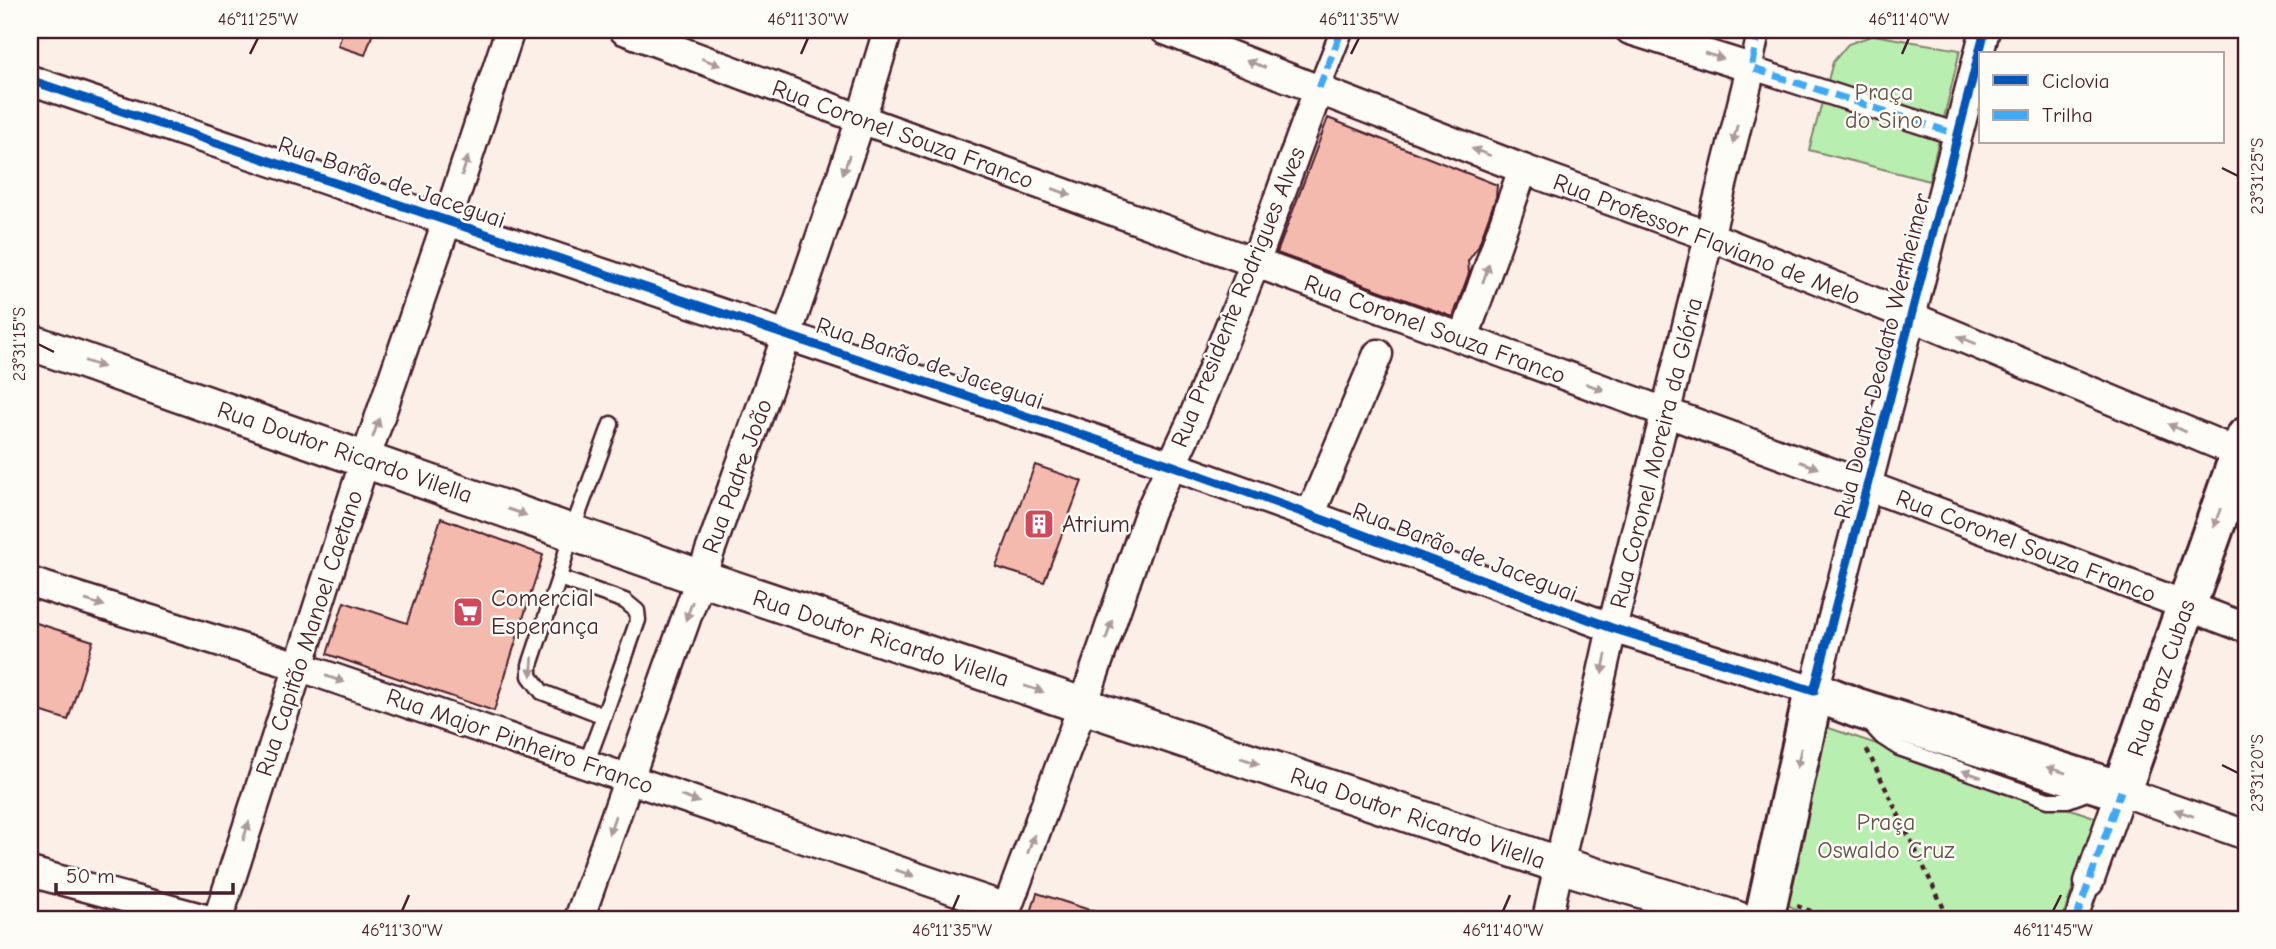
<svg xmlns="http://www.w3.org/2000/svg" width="2276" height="949" font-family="'Comic Neue',sans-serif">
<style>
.green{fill:#b8eeb0;stroke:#81866e;stroke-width:2}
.building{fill:#f4baad;stroke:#4a1f2b;stroke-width:2}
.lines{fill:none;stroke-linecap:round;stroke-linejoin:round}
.service-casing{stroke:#4a1f2b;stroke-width:19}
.pedestrian-casing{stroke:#4a1f2b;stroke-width:26}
.minor-casing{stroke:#4a1f2b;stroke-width:33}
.tertiary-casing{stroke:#4a1f2b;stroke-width:40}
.secondary-casing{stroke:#4a1f2b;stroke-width:44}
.path{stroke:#4a1f2b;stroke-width:4.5;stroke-dasharray:5 5;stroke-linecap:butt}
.service{stroke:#fdfcf7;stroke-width:14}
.pedestrian{stroke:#fdfcf7;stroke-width:21}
.minor{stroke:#fdfcf7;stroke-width:28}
.tertiary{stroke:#fdfcf7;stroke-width:35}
.secondary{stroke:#fdfcf7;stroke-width:38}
.quiet{stroke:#3fa9f5;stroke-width:7;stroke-dasharray:14 7;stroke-linecap:butt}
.cycleway-casing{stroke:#fdfcf7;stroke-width:13}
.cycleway{stroke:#0057b8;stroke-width:9}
.oneway{fill:#ac999b}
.ticks{fill:none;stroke:#4a1f2b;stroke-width:2.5}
.labels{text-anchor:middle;stroke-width:5;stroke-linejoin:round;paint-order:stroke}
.park-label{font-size:24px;fill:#66534c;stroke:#fdfcf7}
.street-label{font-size:24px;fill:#4a1f2b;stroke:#fdfcf7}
.poi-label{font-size:24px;fill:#4a1f2b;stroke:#fdfcf7;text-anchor:start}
.neatline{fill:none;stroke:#4a1f2b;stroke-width:2.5}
.ticks-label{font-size:18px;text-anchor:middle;fill:#4a1f2b}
</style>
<rect width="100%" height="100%" fill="#fbefe8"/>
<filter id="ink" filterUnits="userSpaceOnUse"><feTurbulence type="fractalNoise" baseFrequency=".0143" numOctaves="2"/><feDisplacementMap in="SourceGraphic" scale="14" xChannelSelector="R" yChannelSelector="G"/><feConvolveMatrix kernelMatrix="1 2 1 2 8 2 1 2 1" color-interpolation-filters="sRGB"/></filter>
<g filter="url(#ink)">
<!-- green -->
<g class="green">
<polygon points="1874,35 1960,50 1929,181 1809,150 1833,62 1848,44"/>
<polygon points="1826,727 2097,818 2062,919 1807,919 1780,898"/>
</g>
<!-- building -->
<g class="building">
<polygon points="343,30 374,30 365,55 338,46"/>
<polygon points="1328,118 1497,185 1496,197 1478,247 1468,261 1469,273 1453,317 1277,253"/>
<polygon points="1035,465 1082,481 1044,582 996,567"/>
<polygon points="441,518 543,555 494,711 327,654 344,602 407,623"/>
<polygon points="30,621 93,641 68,720 30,708"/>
<polygon points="1037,893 1105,915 1104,919 1029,919"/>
</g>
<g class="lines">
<!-- service casing -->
<g class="service-casing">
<g id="service">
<polyline points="559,578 625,601 637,611 638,620 604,716"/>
<polyline points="1869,723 1882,737 1899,748 2048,800 2068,800 2092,791"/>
<polyline points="586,764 604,716 542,692 530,676 530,665 559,578 572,531 611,424"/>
</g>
</g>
<!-- pedestrian casing -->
<g class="pedestrian-casing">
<g id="pedestrian">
<polyline points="1759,30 1751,68 1959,135"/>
<polyline points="1319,88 1342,30"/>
<polyline points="2076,919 2089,882"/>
</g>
</g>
<!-- minor casing -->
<g class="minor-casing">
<g id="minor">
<polyline points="624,30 861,119 1868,486 2246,628"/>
<polyline points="1165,30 1523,169 1709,236 1912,317 2246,456"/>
<polyline points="30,80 1171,465 1310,515 1612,628 1814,691 1985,30"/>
<polyline points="1464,338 1523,169"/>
<polyline points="1310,515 1378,354"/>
<polyline points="30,582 298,666 1007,908"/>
<polyline points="30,872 205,919"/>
<polyline points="2089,882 2121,791 2246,835"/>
<polyline points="218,919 365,460 447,221 510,30"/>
<polyline points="579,919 787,335 861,119 888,30"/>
<polyline points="1003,919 1083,705 1150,511 1192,421 1255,263 1319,88"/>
<polyline points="1547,919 1612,628 1751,68 1630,30"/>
</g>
</g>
<!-- tertiary casing -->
<g class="tertiary-casing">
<polyline id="tertiary" points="30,342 701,578 1560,865 1736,919"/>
</g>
<!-- secondary casing -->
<g class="secondary-casing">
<polyline id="secondary" points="1764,919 1814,691 1857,708 2121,791 2246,437"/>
</g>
<!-- path -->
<g class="path">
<polyline points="1867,750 1949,919"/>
<polyline points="1797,906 1832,919"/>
</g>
<!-- service -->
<use href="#service" class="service"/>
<!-- pedestrian -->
<use href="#pedestrian" class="pedestrian"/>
<!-- minor -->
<use href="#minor" class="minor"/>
<!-- tertiary -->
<use href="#tertiary" class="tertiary"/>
<!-- secondary -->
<use href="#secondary" class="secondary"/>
<!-- quiet -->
<g class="quiet">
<polyline points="1759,30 1751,68 1959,135"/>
<polyline points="1319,88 1342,30"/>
<polyline points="2076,919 2121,791"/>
</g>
<!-- cycleway casing -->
<g class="cycleway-casing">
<polyline id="cycleway" points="30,80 1171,465 1310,515 1612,628 1814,691 1985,30"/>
</g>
<!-- cycleway -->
<use href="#cycleway" class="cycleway"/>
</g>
<!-- one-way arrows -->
<defs><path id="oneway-solid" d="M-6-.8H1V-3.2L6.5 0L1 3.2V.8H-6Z" transform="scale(1.75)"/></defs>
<g class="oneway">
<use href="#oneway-solid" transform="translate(1714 56) rotate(17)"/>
<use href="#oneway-solid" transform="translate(711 62) rotate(21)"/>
<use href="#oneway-solid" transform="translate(1256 64) rotate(-159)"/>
<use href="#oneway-solid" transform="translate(1735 134) rotate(104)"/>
<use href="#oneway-solid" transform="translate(1481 152) rotate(-159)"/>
<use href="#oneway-solid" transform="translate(846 165) rotate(109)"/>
<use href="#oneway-solid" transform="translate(465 166) rotate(-72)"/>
<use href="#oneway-solid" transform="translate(1062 192) rotate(20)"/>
<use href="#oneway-solid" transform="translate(1486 273) rotate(-71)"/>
<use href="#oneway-solid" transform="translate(1967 340) rotate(-157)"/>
<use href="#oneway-solid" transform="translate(94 364) rotate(19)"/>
<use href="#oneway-solid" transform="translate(1595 387) rotate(21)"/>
<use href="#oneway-solid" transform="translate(376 428) rotate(-71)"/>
<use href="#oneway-solid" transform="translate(2177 428) rotate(-157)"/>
<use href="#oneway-solid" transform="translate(1809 465) rotate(20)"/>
<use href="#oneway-solid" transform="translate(517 512) rotate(19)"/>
<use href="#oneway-solid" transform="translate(2217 518) rotate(110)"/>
<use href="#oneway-solid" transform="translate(95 603) rotate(17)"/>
<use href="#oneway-solid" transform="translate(689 611) rotate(110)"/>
<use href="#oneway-solid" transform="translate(1109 630) rotate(-71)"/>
<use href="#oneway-solid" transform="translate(1604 664) rotate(102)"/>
<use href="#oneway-solid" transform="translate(532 667) rotate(94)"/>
<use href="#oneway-solid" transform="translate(335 679) rotate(19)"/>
<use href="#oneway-solid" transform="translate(1034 689) rotate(18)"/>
<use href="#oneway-solid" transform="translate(1799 758) rotate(102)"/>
<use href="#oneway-solid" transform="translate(1250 761) rotate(19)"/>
<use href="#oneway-solid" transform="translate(2056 770) rotate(-163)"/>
<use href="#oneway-solid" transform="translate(1972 774) rotate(-161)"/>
<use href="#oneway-solid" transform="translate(690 799) rotate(19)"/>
<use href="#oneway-solid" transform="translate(2184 813) rotate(-161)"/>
<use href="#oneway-solid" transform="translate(612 825) rotate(109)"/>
<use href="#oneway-solid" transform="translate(246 831) rotate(-73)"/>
<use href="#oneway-solid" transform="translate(1031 844) rotate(-70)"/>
<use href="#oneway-solid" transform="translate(905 873) rotate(19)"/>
</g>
</g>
<!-- ticks -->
<path class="ticks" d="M250,54l8,-16M801,54l7,-16M1351,54l8,-16M1902,54l7,-16M2222,168l16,8M38,344l16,8M2222,765l16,8M402,911l7,-16M952,911l7,-16M1503,911l7,-16M2053,911l8,-16"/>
<!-- icons -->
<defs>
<g id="building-square" transform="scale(1.575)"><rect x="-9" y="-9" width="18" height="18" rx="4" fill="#d1495b" stroke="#fdfcf7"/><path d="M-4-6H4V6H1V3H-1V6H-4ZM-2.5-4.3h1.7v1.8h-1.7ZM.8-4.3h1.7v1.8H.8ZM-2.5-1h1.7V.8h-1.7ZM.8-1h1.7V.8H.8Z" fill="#fff"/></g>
<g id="supermarket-square" transform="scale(1.575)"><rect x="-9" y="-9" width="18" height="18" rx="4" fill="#d1495b" stroke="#fdfcf7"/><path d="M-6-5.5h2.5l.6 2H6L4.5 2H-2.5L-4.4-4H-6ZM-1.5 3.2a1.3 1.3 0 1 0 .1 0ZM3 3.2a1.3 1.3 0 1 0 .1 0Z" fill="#fff"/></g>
</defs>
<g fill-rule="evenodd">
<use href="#building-square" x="1039" y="524"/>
<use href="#supermarket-square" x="468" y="612"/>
</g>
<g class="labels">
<!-- park labels -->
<g class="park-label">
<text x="1884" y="100">Praça<tspan x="1884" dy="28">do Sino</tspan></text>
<text x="1886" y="830">Praça<tspan x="1886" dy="28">Oswaldo Cruz</tspan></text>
</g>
<!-- street labels -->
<g class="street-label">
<text transform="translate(903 134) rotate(20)" y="8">Rua Coronel Souza Franco</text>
<text transform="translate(392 182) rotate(19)" y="8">Rua Barão de Jaceguai</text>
<text transform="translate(1707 239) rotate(21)" y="8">Rua Professor Flaviano de Melo</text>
<text transform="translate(1238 297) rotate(-68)" y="8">Rua Presidente Rodrigues Alves</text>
<text transform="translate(1435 329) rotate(20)" y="8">Rua Coronel Souza Franco</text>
<text transform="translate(1882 356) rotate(-76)" y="8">Rua Doutor Deodato Wertheimer</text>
<text transform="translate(930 363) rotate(19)" y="8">Rua Barão de Jaceguai</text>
<text transform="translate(345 452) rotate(19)" y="8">Rua Doutor Ricardo Vilella</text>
<text transform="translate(1656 453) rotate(-76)" y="8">Rua Coronel Moreira da Glória</text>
<text transform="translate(737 476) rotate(-70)" y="8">Rua Padre João</text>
<text transform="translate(2026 546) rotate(21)" y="8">Rua Coronel Souza Franco</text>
<text transform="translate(1465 552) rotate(21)" y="8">Rua Barão de Jaceguai</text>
<text transform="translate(309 633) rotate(-72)" y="8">Rua Capitão Manoel Caetano</text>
<text transform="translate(881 638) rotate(18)" y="8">Rua Doutor Ricardo Vilella</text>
<text transform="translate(2161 678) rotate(-71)" y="8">Rua Braz Cubas</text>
<text transform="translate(520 741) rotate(19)" y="8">Rua Major Pinheiro Franco</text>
<text transform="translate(1418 818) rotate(19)" y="8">Rua Doutor Ricardo Vilella</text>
</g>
<!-- poi labels -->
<g class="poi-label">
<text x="1062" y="532">Atrium</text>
<text x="491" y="606">Comercial<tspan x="491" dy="28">Esperança</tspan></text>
</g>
</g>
<!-- margin -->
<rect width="2276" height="949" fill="none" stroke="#fdfcf7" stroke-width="77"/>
<!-- legend -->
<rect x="1979" y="52" width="245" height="91" fill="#fdfcf7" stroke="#b5a4a5" stroke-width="2"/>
<rect x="1993" y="75" width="35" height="10" fill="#0057b8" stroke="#b5a4a5" stroke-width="2"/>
<text x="2042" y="88" font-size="21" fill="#4a1f2b">Ciclovia</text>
<rect x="1993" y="110" width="35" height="10" fill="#3fa9f5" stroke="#b5a4a5" stroke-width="2"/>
<text x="2042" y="122" font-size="21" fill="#4a1f2b">Trilha</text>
<!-- scale -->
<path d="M56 883v10h177v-10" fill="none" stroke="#4a1f2b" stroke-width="3.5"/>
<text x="66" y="883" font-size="21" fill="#4a1f2b" stroke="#fdfcf7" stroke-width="5" paint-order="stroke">50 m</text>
<rect x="38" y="38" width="2200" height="873" class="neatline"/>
<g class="ticks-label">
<text x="258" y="25">46°11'25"W</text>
<text x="808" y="25">46°11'30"W</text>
<text x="1359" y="25">46°11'35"W</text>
<text x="1909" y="25">46°11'40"W</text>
<text transform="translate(2257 176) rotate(-90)" y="6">23°31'25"S</text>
<text transform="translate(19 344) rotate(-90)" y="6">23°31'15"S</text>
<text transform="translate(2257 773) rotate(-90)" y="6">23°31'20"S</text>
<text x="402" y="936">46°11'30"W</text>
<text x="952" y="936">46°11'35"W</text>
<text x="1503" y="936">46°11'40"W</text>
<text x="2053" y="936">46°11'45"W</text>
</g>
</svg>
